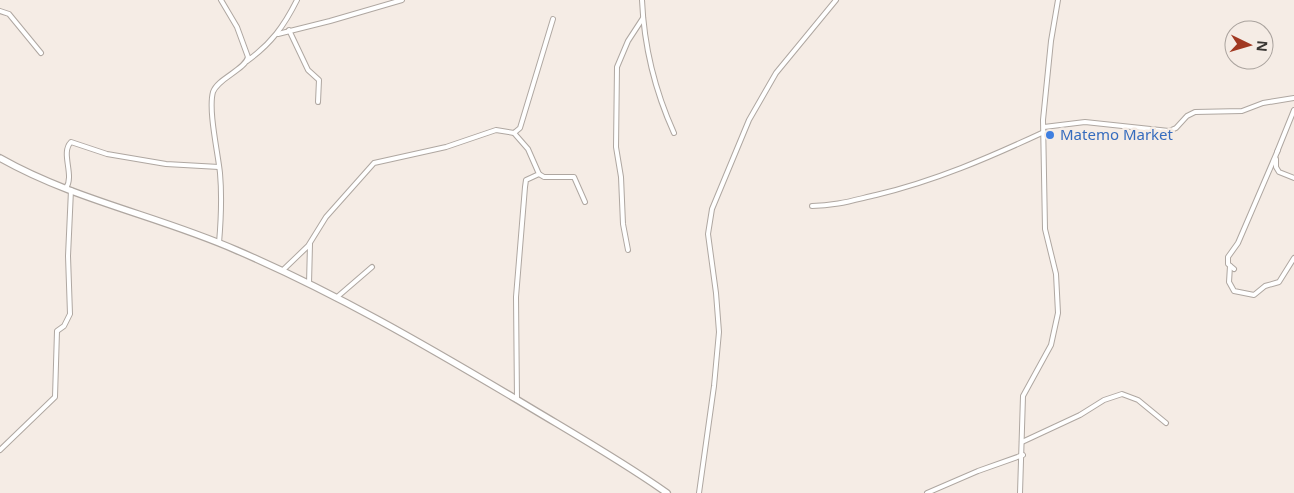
<svg xmlns="http://www.w3.org/2000/svg" width="1294" height="493" font-family="'Noto Sans',sans-serif">
<style>
.lines{fill:none;stroke-linecap:round;stroke-linejoin:round}
.street-casing{stroke:#afa7a1;stroke-width:6}
.secondary-casing{stroke:#afa7a1;stroke-width:8}
.street{stroke:#fff;stroke-width:4}
.secondary{stroke:#fff;stroke-width:5.5}
.shop-dot{fill:#3f7fe0;stroke:#f5ece5;stroke-width:2}
.labels{text-anchor:middle;stroke-width:5;stroke-linejoin:round;paint-order:stroke}
.shop-label{font-size:15px;fill:#366cbe;stroke:#f5ece5;text-anchor:start}
</style>
<rect width="100%" height="100%" fill="#f5ece5"/>
<g class="lines">
<!-- street casing -->
<g class="street-casing">
<g id="street">
<path d="M642,0c2,46 13,91 32,133"/>
<polyline points="0,11 9,14 41,53"/>
<polyline points="289,30 308,70 319,80 318,102"/>
<polyline points="278,34 330,21 402,0"/>
<path d="M247,61c24,-17 37,-35 50,-61"/>
<polyline points="1044,127 1085,122 1169,131 1176,128 1187,116 1195,112 1242,111 1263,103 1294,98"/>
<polyline points="514,133 528,149 539,174 526,180 525,187 516,297 517,400"/>
<polyline points="1277,152 1294,110"/>
<polyline points="1276,159 1276,167 1279,172 1294,178"/>
<polyline points="539,174 544,177 574,177 585,202"/>
<path d="M66,188c9,-13 -6,-35 5,-46l36,12 59,10 53,3"/>
<path d="M812,206c23,0 42,-6 64,-11 59,-14 112,-37 168,-63"/>
<path d="M219,243c2,-23 3,-47 1,-70 -2,-20 -12,-63 -7,-81 5,-14 32,-22 35,-35l-11,-30 -16,-27"/>
<polyline points="628,250 623,224 621,177 616,147 617,67 628,41 643,18"/>
<polyline points="1230,266 1229,282 1234,291 1254,295 1265,286 1279,282 1294,258"/>
<polyline points="1234,269 1228,264 1228,257 1238,243 1278,150"/>
<polyline points="282,271 308,246 326,217 374,163 446,147 496,130 514,133 520,128 553,19"/>
<polyline points="309,284 310,244"/>
<polyline points="336,298 372,267"/>
<polyline points="1022,442 1080,415 1104,400 1122,394 1138,400 1166,423"/>
<polyline points="0,450 55,397 57,331 64,326 70,314 68,256 71,190"/>
<polyline points="699,493 714,386 719,332 716,293 708,234 712,209 749,120 776,73 836,0"/>
<polyline points="927,493 978,471 1023,455"/>
<polyline points="1020,493 1023,396 1051,345 1058,313 1056,274 1045,229 1043,120 1051,41 1058,0"/>
</g>
</g>
<!-- secondary casing -->
<g class="secondary-casing">
<path id="secondary" d="M0,158c74,42 159,58 236,92 98,42 189,95 280,149 51,31 103,60 151,94"/>
</g>
<!-- street -->
<use href="#street" class="street"/>
<!-- secondary -->
<use href="#secondary" class="secondary"/>
</g>
<!-- markers -->
<circle class="shop-dot" cx="1050" cy="135" r="5"/>
<g class="labels">
<!-- shop labels -->
<g class="shop-label">
<text x="1060" y="140">Matemo Market</text>
</g>
</g>
<!-- north arrow -->
<g transform="translate(1249 45) rotate(95)"><circle r="24" fill="#f5ece5" stroke="#aaa39e"/>
<path d="M0-4L9 19L0 12L-9 19Z" fill="#a13821"/>
<text y="-8" font-size="14" font-weight="bold" text-anchor="middle" fill="#393633">N</text>
</g>
</svg>
